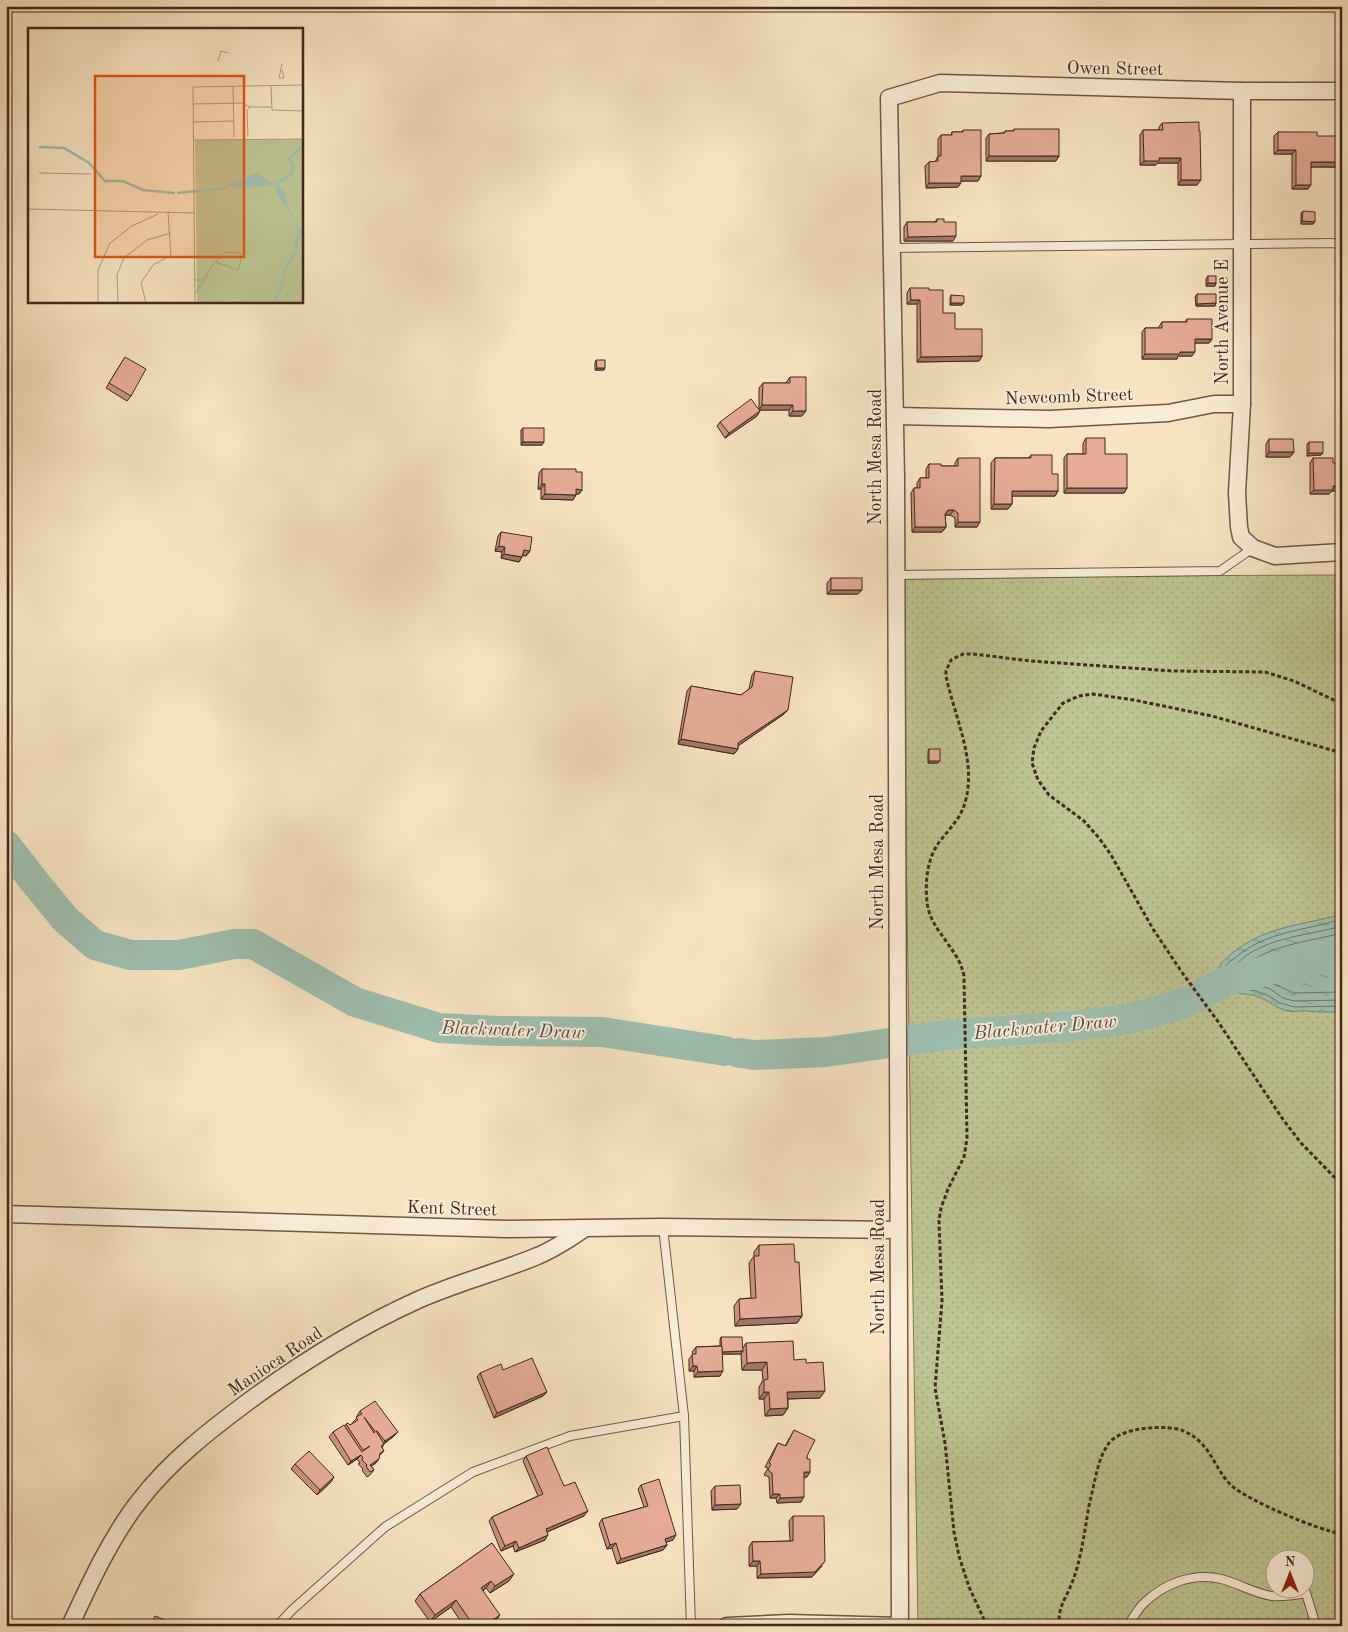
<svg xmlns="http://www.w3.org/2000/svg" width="1348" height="1632" font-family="'Old Standard TT',serif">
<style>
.grass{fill:url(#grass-dots);stroke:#807658;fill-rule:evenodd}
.water{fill:url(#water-ripples);stroke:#798375}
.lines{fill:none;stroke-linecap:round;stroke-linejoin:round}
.shore{stroke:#707466;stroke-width:1}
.river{stroke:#9ebfaf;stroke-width:30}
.service-casing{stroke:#705746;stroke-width:10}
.minor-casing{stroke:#705746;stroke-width:19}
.path{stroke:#42281d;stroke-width:3;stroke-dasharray:4 2.5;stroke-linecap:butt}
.service{stroke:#faedd8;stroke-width:8}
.minor{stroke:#faedd8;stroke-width:16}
.wall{fill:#c69484;stroke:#42281d}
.shaded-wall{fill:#a1786b;stroke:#42281d}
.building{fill:#e6ac99;stroke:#42281d;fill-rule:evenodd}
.labels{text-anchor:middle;stroke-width:4;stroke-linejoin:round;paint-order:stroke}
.street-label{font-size:18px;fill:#42281d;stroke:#faedd8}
.water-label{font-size:19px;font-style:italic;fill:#594e42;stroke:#faedd8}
.inset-river{fill:none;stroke:#9ebfaf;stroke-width:2.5}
.inset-road{fill:none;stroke:#af9981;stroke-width:1}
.view{fill:#e0570d;fill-opacity:0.15;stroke:#e0570d;stroke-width:2.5}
.inset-edge{fill:none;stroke:#42281d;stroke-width:2.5}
</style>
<defs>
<pattern id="grass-dots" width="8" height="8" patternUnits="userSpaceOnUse" patternTransform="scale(1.25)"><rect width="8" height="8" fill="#bec493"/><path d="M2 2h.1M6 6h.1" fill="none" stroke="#a4a87e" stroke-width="1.8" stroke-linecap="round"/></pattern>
<pattern id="water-ripples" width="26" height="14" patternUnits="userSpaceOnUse" patternTransform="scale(1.25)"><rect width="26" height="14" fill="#9ebfaf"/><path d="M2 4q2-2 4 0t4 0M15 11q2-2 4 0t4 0" fill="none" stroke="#829b8e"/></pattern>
</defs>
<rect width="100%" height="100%" fill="#f8e4c3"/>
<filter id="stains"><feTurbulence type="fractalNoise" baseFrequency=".004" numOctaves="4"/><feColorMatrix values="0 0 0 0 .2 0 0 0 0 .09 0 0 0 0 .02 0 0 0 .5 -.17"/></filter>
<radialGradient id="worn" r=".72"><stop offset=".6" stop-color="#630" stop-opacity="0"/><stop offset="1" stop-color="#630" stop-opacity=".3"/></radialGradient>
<!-- grass -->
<path class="grass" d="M1342,575v1051h-424l-16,-1049zM1276,1560h30v30h-30z"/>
<!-- water -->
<path class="water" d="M1342,914v97c-13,2 -23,1 -35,0 -8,-1 -14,2 -23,-1 -10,-3 -17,-11 -28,-14 -13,-4 -26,1 -32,-14 -4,-8 -6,-11 -3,-19 9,-8 19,-17 31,-23 28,-15 60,-17 90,-26z"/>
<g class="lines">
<!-- shore -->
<g class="shore">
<path d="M1342,919c-37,12 -77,12 -107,39 -4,3 -9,6 -11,11l5,14 3,4 6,2 18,2 11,4 13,8 14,4 48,-1"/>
<path d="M1342,926c-35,10 -89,12 -111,45l5,10 22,4 12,4 13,9 11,3 48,-1"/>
<path d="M1342,933c-30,8 -83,13 -102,39l2,4 19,2 33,15 48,-1"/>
</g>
<!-- river -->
<g class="river">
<polyline points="6,845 34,881 65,919 95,945 130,955 179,955 234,944 253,944 355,1002 439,1028 498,1031 602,1032 725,1051"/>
<polyline points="739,1053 754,1055 826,1052 946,1035 1062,1027 1129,1019 1188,1002 1224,982 1342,950"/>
</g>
<!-- service casing -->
<g class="service-casing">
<g id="service">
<polyline points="892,248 1330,243 1342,244"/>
<polyline points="895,575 1220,571 1253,548"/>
<polyline points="663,1227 684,1416 691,1626"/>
<polyline points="277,1626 292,1610 385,1527 473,1472 570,1436 684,1416"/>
<path d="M1127,1626c6,-7 10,-16 16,-22 20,-20 50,-32 78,-25 17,4 34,15 51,17 11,1 23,-1 34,-3l10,33"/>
</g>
</g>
<!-- minor casing -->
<g class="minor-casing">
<g id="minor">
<polyline points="1242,91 1242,404 1237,493 1239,527 1241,537 1253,548 1275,556 1342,552"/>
<polyline points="895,416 1049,419 1168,413 1214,404 1242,404"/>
<polyline points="6,1214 507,1229 663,1227 897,1230"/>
<path d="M70,1626c19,-41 42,-91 70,-126 30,-39 70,-70 109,-99 53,-39 109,-74 169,-101 38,-17 78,-27 117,-43 18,-7 33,-17 49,-28"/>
<polyline points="727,1626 789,1623 900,1626"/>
<polyline points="900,1626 896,479 889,98 940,83 1242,91 1342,91"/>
</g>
</g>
<!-- path -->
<g class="path">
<polyline points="1342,753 1212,716 1134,700 1093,694 1079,696 1063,703 1041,731 1034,748 1032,763 1038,780 1049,795 1084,821 1099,838 1111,855 1153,929 1181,971 1219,1023 1282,1118 1301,1143 1342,1185"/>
<path d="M987,1626l-18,-39 -10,-31 -5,-24 -9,-89 -10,-55 7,-87 -3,-80 2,-13 7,-19 16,-32 3,-19 -3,-162c-5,-28 -34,-45 -37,-74 -2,-21 0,-44 13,-61 11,-14 22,-24 26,-42 10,-40 -12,-84 -20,-123v-5l5,-11 12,-6h10l58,7 142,10 92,1 29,9 48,23"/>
<path d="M1060,1626c-3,-14 3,-24 9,-36 13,-29 15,-59 21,-89 5,-18 7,-42 19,-58 12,-16 57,-19 75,-12 6,3 11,6 16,11 13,12 18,31 31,43 17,16 87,45 111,49"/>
</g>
<!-- service -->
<use href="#service" class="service"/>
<!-- minor -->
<use href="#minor" class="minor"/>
</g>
<!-- wall -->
<g class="wall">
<polygon points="1162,123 1197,185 1178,185 1178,163 1158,163 1156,165 1140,165 1140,135 1143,130 1159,130 1159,127"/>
<polygon points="1014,129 1059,156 1056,161 986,161 986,138 989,134 1003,133 1005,131 1013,131"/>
<polygon points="963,130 981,176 978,181 961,181 958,187 926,188 925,166 929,162 935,162 938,156 938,139 941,135 951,135 952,132 962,132"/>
<polygon points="1278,132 1317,136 1337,167 1311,167 1308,189 1292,189 1292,154 1274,154 1274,136"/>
<polygon points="1303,211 1315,222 1313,224 1301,224 1301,213"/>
<polygon points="937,219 944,222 953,241 904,241 904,227 907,222 935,222"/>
<polygon points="1208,276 1216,283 1215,286 1206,286 1206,279"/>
<polygon points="910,288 929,290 943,313 955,329 982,356 979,361 917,362 917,304 907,304 907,293"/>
<polygon points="1197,294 1216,303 1215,306 1196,306 1195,297"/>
<polygon points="951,295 964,303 962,305 950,305 950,298"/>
<polygon points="1187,319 1212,339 1209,343 1195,343 1192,356 1178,356 1177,359 1142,359 1142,332 1145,328 1158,328 1162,322 1185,322"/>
<polygon points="125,357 131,396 127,401 106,388"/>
<polygon points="596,360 604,370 595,370 595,363"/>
<polygon points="790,377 802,416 789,416 789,410 759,410 757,416 725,438 717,426 720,422 759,410 759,388 763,383 786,383"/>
<polygon points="523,428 542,445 521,445 521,430"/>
<polygon points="1086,438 1105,454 1127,488 1124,493 1064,493 1064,458 1067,454 1083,454 1083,443"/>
<polygon points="1269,439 1294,452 1290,457 1266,457 1266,444"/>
<polygon points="1309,442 1321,455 1307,456 1307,444"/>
<polygon points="1031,455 1052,474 1058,491 1055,496 1012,496 1012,504 1008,509 991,509 991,463 995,458 1028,458"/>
<polygon points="958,458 977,527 955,527 955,518 950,515 945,515 946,527 942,532 912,532 911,493 914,488 917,488 917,483 920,478 926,478 926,469 929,464 941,466 955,466 955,463"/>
<polygon points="1313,458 1333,463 1342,491 1332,491 1329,494 1310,494 1310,463"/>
<polygon points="542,469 576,472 582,490 579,494 576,494 573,500 541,499 541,489 538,489 539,473"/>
<polygon points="501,532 530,551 526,556 523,555 519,562 501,558 502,552 495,551 498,536"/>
<polygon points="831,578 862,590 858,594 827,594 827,583"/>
<polygon points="755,671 788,710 784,714 738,746 738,749 734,754 678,744 687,691 691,686 741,695 749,689 752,675"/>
<polygon points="929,749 938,763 928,763 928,751"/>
<polygon points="759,1245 795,1262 802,1316 797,1323 735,1326 734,1306 739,1299 751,1298 749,1263 754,1256 754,1252"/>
<polygon points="721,1337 743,1348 746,1343 794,1360 806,1363 820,1398 788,1399 788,1408 783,1415 765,1416 764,1399 759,1399 759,1387 763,1380 762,1370 742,1370 741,1354 722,1354 720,1376 694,1377 694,1371 689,1371 689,1359 693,1354 692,1352 696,1347 720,1346 720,1340"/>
<polygon points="503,1370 547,1392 543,1396 494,1418 477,1377 480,1373"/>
<polygon points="360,1411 394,1436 384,1444 382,1448 384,1451 379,1456 376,1463 371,1466 374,1470 370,1475 367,1477 362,1470 363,1469 358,1464 360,1463 357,1459 348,1465 329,1437 333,1432 345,1426 346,1424 350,1425 353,1423 353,1422 358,1417 357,1416"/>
<polygon points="794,1430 807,1456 807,1477 804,1477 801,1502 777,1503 776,1498 770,1498 769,1477 764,1475 768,1468 765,1467 775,1448 778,1443 785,1446"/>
<polygon points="526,1456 564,1486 584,1516 547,1532 545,1540 515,1552 513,1546 501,1551 489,1521 492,1517 538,1496 523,1461"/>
<polygon points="295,1464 331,1482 317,1495 291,1469"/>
<polygon points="641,1485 673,1540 666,1542 667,1545 663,1550 617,1564 612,1548 607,1549 599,1524 602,1519 644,1507 638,1489"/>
<polygon points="715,1486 737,1509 712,1510 711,1491"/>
<polygon points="793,1516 822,1566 812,1577 757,1578 757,1566 749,1566 749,1547 752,1542 790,1541 789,1521"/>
<polygon points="492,1543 509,1581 490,1593 486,1588 483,1591 495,1622 490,1626 464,1626 451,1607 430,1622 415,1601 420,1594"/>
</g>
<!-- shaded-wall -->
<g class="shaded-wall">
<polygon points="1278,150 1296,150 1292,154 1274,154"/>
<polygon points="989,156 1059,156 1056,161 986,161"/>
<polygon points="1159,158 1181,158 1178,163 1158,163 1156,165 1140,165 1144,161"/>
<polygon points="1311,162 1340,162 1337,167 1308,167"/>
<polygon points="961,176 981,176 978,181 957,181"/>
<polygon points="1181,180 1201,180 1197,185 1178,185"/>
<polygon points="929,183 961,183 958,187 926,188"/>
<polygon points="1296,185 1311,185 1308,189 1292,189"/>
<polygon points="1302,221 1315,222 1313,224 1301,224"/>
<polygon points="956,236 953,241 904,241 908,237"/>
<polygon points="1208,283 1216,283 1215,286 1206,286"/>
<polygon points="911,300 920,300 917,304 907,304"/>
<polygon points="951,303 964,303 962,305 950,305"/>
<polygon points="1216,303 1215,306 1196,306 1197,304"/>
<polygon points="1195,339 1212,339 1209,343 1192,343"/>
<polygon points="1180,352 1195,352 1192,356 1178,356 1177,359 1142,359 1145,354"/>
<polygon points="982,356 979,361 917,362 921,357"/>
<polygon points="597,368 605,368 604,370 595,370"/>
<polygon points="762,405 793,405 789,410 759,410"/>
<polygon points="760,411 757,416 725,438 729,433"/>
<polygon points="793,411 806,411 802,416 789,416"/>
<polygon points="523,442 544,442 542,445 521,445"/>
<polygon points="1269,452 1294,452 1290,457 1266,457"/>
<polygon points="1309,453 1323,453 1321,455 1307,456"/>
<polygon points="542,484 545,484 541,489 538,489"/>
<polygon points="1333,486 1342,486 1342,491 1332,491 1329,494 1310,494 1314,490"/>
<polygon points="1067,488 1127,488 1124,493 1064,493"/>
<polygon points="576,489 582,490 579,494 573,494"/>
<polygon points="1012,491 1058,491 1055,496 1008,496"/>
<polygon points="545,494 576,495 573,500 541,499"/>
<polygon points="994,504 1012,504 1008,509 991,509"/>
<polygon points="948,510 954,510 950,515 945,515"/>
<polygon points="958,522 980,522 977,527 955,527"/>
<polygon points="915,527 946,527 942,532 912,532"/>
<polygon points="499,546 505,547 502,552 495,551"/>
<polygon points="524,550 530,551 526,556 520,555"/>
<polygon points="504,554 522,557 519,562 501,558"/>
<polygon points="831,590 862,590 858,594 827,594"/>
<polygon points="788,710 784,714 735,748 738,743"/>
<polygon points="681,739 738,749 734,754 678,744"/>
<polygon points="929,761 940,761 938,763 928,763"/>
<polygon points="802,1316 797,1323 735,1326 740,1319"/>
<polygon points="743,1351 741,1354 721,1354 722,1352"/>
<polygon points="767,1362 762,1370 742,1370 747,1363"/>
<polygon points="693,1366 697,1366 694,1371 689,1371"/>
<polygon points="723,1371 720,1376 694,1377 698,1372"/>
<polygon points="825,1391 820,1398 782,1399 787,1392"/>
<polygon points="547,1392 543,1396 494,1418 497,1413"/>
<polygon points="764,1392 769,1392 764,1399 759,1399"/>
<polygon points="788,1408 783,1415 765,1416 770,1409"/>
<polygon points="398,1432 394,1436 381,1446 385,1441"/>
<polygon points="361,1455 357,1459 348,1465 351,1461"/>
<polygon points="379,1459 376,1463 367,1469 370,1465"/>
<polygon points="804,1472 810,1472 807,1477 800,1477"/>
<polygon points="334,1477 331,1482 317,1495 320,1490"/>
<polygon points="773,1494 780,1494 776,1498 770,1498"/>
<polygon points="804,1497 801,1502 777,1503 780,1498"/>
<polygon points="741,1504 737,1509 712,1510 715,1505"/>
<polygon points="588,1511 584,1516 542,1534 546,1529"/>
<polygon points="548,1535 545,1540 515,1552 519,1548"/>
<polygon points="676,1535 673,1540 661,1544 665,1539"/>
<polygon points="516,1541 513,1546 501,1551 505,1546"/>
<polygon points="616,1543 612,1548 607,1549 610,1545"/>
<polygon points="667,1545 663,1550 617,1564 621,1559"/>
<polygon points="753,1561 760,1561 757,1566 749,1566"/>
<polygon points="825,1561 812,1577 757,1578 761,1574"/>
<polygon points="514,1574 509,1581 490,1593 495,1586"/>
<polygon points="491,1581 486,1588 476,1595 481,1588"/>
<polygon points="456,1600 451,1607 430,1622 435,1615"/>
<polygon points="500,1615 495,1622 490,1626 484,1626"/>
</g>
<!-- building -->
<g class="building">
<polygon points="1199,122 1199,131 1200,131 1201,180 1181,180 1181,158 1159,158 1159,161 1144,161 1143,130 1163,130 1162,123"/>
<polygon points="1014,129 1059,129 1059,156 989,156 989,134 1005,133 1005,131 1014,131"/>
<polygon points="963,130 981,130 981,176 961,176 961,183 929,183 929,162 938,161 938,156 941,156 941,135 952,135 952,132 963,132"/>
<polygon points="1278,132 1317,132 1317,136 1340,136 1340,162 1311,162 1311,185 1296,185 1296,150 1278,150"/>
<polygon points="1303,211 1315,212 1315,222 1302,221"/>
<polygon points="937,219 944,219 944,222 956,222 956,236 908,237 907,222 937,222"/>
<rect x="1208" y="276" width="8" height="7"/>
<polygon points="910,288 929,288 929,290 943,290 943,313 955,313 955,329 982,329 982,356 921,357 920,300 911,300"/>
<polygon points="1197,294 1216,294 1216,303 1197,304"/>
<polygon points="951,295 964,296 964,303 951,303"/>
<polygon points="1187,319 1212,319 1212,339 1195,339 1195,352 1180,352 1180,354 1145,354 1145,328 1162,328 1162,322 1187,322"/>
<polygon points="125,357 146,369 131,396 109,383"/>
<polygon points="596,360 605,360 605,368 597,368"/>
<polygon points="790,377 806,377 806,411 793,411 793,405 762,405 763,383 790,383"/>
<polygon points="751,399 760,411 729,433 720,422"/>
<rect x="523" y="428" width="21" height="14"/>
<polygon points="1086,438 1105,438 1105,454 1127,454 1127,488 1067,488 1067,454 1086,454"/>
<polygon points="1269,439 1293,439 1294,452 1269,452"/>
<rect x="1309" y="442" width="14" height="11"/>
<polygon points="1031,455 1052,455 1052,474 1058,474 1058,491 1012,491 1012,504 994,504 995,458 1031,458"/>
<polygon points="958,458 980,458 980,522 958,522 958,513 954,510 948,510 945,514 946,527 915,527 914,488 920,488 920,478 929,478 929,464 941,464 941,466 958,466"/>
<polygon points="1313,458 1333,458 1333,463 1342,463 1342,486 1333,486 1333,490 1314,490"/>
<polygon points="542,469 576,469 576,472 582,472 582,490 576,489 576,495 545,494 545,484 542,484"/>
<polygon points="501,532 532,537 530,551 524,550 522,557 504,554 505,547 499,546"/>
<rect x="831" y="578" width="31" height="12"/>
<polygon points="755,671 793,677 788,710 738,743 738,749 681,739 691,686 741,695 752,687"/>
<rect x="929" y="749" width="11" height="12"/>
<polygon points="794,1244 795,1262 799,1262 802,1316 740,1319 739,1299 756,1298 754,1256 759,1256 759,1245"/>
<polygon points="721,1337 742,1337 743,1351 722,1352"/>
<polygon points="793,1341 794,1360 806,1359 806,1363 823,1362 825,1391 787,1392 788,1408 770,1409 769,1392 764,1392 764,1380 768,1379 767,1362 747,1363 746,1343"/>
<polygon points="722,1346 723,1371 698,1372 697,1366 693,1366 692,1354 696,1354 696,1347"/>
<polygon points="532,1358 547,1392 497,1413 480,1373 501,1364 503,1370"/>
<path d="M375,1401l23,31 -13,9 -8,-10h-1l8,13 -3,2 3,5 -4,2 -1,6 -9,6 4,5 -4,2 -4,-6 1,-1 -5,-5 1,-2 -2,-3 -10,6 -18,-29 11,-7 18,27 8,-6 -7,4 -17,-26 2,-1 2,2 8,-5 -2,-3 6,-3 -2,-3zM364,1417l11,14 -1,2z"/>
<polygon points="794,1430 815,1440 807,1456 807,1459 810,1459 810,1472 804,1472 804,1497 780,1498 780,1494 773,1494 772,1473 768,1470 771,1464 769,1463 778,1443 786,1446"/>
<polygon points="547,1447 564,1486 575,1482 588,1511 546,1529 548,1535 519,1548 516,1541 505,1546 492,1517 543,1494 526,1456"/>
<polygon points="309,1451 334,1477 320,1490 295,1464"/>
<polygon points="659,1479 676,1535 665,1539 667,1545 621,1559 616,1543 610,1545 602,1519 648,1506 641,1485"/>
<polygon points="740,1485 741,1504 715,1505 715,1486"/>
<polygon points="793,1516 824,1516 825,1561 815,1572 761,1574 760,1561 753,1561 752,1542 793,1541"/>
<polygon points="492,1543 514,1574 495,1586 491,1581 481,1588 500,1615 484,1626 474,1626 456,1600 435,1615 420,1594"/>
<polygon points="155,1616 180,1626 151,1626"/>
</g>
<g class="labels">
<!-- street labels -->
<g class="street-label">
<text transform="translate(1115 68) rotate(1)" y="6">Owen Street</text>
<text transform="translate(1222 322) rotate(-90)" y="6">North Avenue E</text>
<text transform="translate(1069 396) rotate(-2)" y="6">Newcomb Street</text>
<text transform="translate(875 457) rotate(-90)" y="6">North Mesa Road</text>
<text transform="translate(877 862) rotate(-90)" y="6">North Mesa Road</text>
<text transform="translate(452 1208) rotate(2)" y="6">Kent Street</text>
<text transform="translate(878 1267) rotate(-90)" y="6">North Mesa Road</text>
<text transform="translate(275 1361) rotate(-34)" y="6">Manioca Road</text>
</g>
<!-- water labels -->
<g class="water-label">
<text transform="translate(1045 1026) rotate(-5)" y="7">Blackwater Draw</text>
<text transform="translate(513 1029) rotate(2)" y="7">Blackwater Draw</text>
</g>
</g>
<!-- overview -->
<g transform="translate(28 28)">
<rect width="275" height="275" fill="#f8e4c3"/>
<path d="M275,111v164h-106l-2,-163z" fill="#bec493"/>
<path d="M228,145l18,11 -34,5 -10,-5zM250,157l8,10 1,11 14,25 -19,-29 -7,-13z" fill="#9ebfaf"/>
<path class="inset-river" d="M11,119l25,1 25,15 16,18h18l20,9 32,3M246,157l17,-10 2,-10 -4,-7 14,-12M149,165l43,-4 14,-5M267,220l5,-15 -2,-5M256,245l11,-22M245,275l8,-14 2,-13"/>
<path class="inset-road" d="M190,33l3,-10 7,2M254,36l-3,14h5l-2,-8M205,58l1,51M243,58l1,24 31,1M166,76l48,-1 8,4h21M166,94l39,-1M220,109l-1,-27 3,-3M166,112l109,-1M11,145l52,1M0,181l166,4M140,184l3,45M167,252h7l11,-15 12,-13 15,1 1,6 -3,11 -22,-8M167,265l13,-18M70,275v-33l12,-27 22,-17 26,-12M90,275l-1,-28 7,-17 23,-18 24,-7M118,275l-5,-20 12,-18 15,-8h27M167,275l-2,-216 110,-2"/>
<path class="view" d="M67,48h149v181h-149z"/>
<rect width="275" height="275" class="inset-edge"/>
</g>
<!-- margin -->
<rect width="1348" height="1632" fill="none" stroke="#f8e4c3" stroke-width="25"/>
<rect x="8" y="8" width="1333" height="1617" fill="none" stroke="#42281d" stroke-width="2.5"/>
<rect x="12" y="12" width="1323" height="1607" fill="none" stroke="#42281d"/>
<!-- north arrow -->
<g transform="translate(1290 1574)"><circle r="24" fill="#faedd8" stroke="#b09e8d"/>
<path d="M0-4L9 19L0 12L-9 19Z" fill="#8f2418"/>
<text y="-8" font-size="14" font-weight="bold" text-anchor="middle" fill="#42281d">N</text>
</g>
<rect width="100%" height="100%" filter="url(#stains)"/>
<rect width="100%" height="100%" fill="url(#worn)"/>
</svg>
